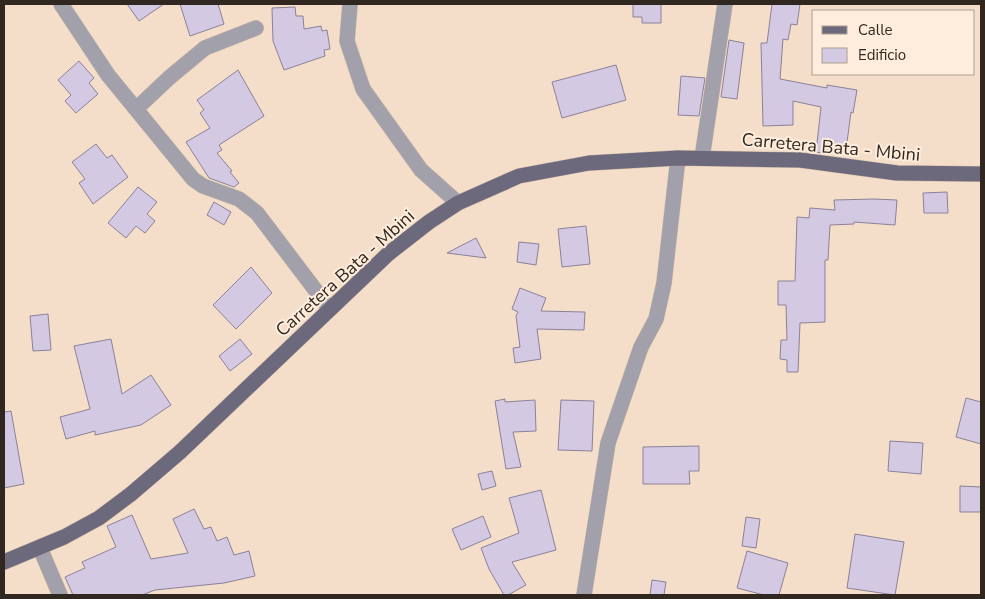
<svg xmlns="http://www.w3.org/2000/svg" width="985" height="599" font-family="'Nunito Sans',sans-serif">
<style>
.building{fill:#d3c9e2;stroke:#8b8198}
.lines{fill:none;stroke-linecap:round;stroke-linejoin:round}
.street-casing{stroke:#cdbaa8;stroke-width:16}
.primary-casing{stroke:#cdbaa8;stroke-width:16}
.street{stroke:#a2a0ab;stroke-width:15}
.primary{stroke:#6d697c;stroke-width:15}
.labels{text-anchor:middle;stroke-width:4;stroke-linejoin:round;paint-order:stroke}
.street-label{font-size:18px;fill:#302820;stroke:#feeddc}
</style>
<rect width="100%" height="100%" fill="#f4deca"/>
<!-- building -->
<g class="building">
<polygon points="127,4 164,4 139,21"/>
<polygon points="180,4 218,4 224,24 190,36"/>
<polygon points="633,4 661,4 661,23 642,23 642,17 633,17"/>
<polygon points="772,4 800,4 797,25 791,24 788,40 783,39 780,79 827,88 827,85 857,90 853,113 851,112 846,150 830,148 829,154 816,152 821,107 793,101 793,125 763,126 761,43 767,43"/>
<polygon points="295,7 296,16 303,16 304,29 321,26 322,31 327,30 330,49 324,50 325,56 284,70 273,41 272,8"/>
<polygon points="729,40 744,43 737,99 721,97"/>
<polygon points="79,61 94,78 89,83 98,94 76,113 65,101 71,95 58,80"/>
<polygon points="616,65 626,100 562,118 552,82"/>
<polygon points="238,70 264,116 219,145 222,150 217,153 232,171 230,172 239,183 234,187 209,178 186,142 210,128 200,113 204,110 197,100"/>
<polygon points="681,76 705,78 699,116 678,115"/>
<polygon points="96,144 107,158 112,155 128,177 93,204 79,183 85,179 72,162"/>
<polygon points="138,187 157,202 147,214 155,221 145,233 136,226 126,238 108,223"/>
<polygon points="947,192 948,213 924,213 923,193"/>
<polygon points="874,199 897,200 895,225 854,222 854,224 830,225 828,260 825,260 825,322 800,323 798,372 787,372 787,360 780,359 781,340 787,340 786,305 778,305 778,281 795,281 797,217 809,218 810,208 835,210 834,200"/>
<polygon points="214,202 231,212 224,225 207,215"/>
<polygon points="586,226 590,264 562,267 558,229"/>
<polygon points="476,238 486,258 447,253"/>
<polygon points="519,242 539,244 536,265 517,262"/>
<polygon points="251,267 272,293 236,329 213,305"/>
<polygon points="520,288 546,298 541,311 585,312 584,330 537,329 541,359 515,363 513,348 520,347 516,316 518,312 512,309"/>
<polygon points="48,314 51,350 33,351 30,316"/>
<polygon points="111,339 122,394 151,375 171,405 141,425 95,435 95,431 66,439 60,417 90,409 74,346"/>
<polygon points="240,339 252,354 230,371 219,356"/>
<polygon points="966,398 981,402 981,444 956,437"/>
<polygon points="505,399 505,402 535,400 536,431 513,432 521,467 506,469 495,401"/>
<polygon points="561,400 594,401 592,451 558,450"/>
<polygon points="11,411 24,484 4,488 4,412"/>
<polygon points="890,441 923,443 921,474 888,471"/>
<polygon points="699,446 699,471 689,471 690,484 643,484 643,447"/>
<polygon points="492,471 496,486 482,490 478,474"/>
<polygon points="960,486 981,487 981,512 960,512"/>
<polygon points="541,490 556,550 512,562 526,585 508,595 504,595 489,569 481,548 519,533 509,498"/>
<polygon points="194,509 204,529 211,527 217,541 227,537 234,555 249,551 255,576 224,583 155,590 142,595 73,595 65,577 85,568 82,562 116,547 107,526 132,515 151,559 188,553 173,519"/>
<polygon points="483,516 491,537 461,550 452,529"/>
<polygon points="746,517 760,519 756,548 742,546"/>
<polygon points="855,534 904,542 895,595 847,588"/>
<polygon points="747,551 788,563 779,595 764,595 737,588"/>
<polygon points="652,580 666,582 664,595 650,595"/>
</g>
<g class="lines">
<!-- street casing -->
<g class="street-casing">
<g id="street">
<polyline points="61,4 108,75 193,179 203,186 239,199 257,213 329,308"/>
<polyline points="350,4 347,41 363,89 421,170 458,203"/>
<polyline points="136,109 170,77 205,48 256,28"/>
<polyline points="702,158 725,4"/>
<polyline points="40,548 60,595"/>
<polyline points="584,595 608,443 641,347 656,319 664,283 678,158"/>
</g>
</g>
<!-- primary casing -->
<g class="primary-casing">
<polyline id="primary" points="4,562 64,537 99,518 131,494 180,452 388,254 429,222 458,203 519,176 589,163 678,158 800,160 897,173 981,174"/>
</g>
<!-- street -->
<use href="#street" class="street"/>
<!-- primary -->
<use href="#primary" class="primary"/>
</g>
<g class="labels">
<!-- street labels -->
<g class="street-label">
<text transform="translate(831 147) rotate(5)" y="6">Carretera Bata - Mbini</text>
<text transform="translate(345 273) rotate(-42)" y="6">Carretera Bata - Mbini</text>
</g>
</g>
<!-- border -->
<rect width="985" height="599" fill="none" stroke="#302820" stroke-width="10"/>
<!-- legend -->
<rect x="812" y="10" width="162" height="65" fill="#feeddc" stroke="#ac9e91"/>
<rect x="822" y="26" width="25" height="8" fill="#6d697c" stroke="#ac9e91"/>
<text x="858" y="35" font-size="15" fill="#302820">Calle</text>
<rect x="822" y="48" width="25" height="15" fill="#d3c9e2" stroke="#ac9e91"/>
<text x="858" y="60" font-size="15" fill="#302820">Edificio</text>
</svg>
